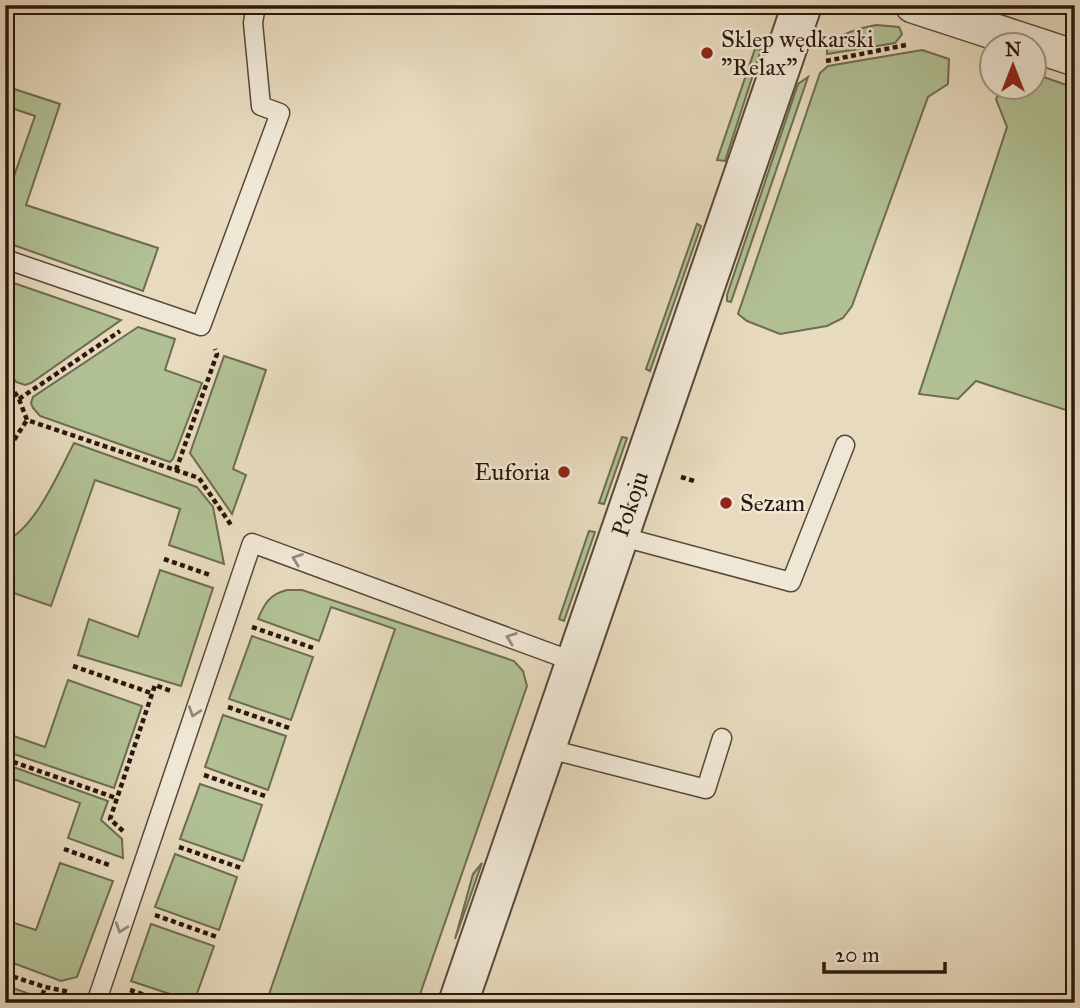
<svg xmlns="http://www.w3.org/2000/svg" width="1080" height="1008" font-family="'IM FELL Great Primer',serif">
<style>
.green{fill:#b1c195;stroke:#6e6c51;stroke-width:2}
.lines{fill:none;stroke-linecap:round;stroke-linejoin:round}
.service-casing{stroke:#594839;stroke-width:21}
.minor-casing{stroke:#594839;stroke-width:38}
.tertiary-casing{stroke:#594839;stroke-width:42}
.path{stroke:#2a170d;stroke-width:4.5;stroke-dasharray:5 3.5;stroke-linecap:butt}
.service{stroke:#efe7d5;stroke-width:18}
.minor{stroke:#efe7d5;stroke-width:35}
.tertiary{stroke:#efe7d5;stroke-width:38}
.oneway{stroke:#96897b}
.poi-dot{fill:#8f2418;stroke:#efe7d5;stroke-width:2.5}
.labels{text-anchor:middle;stroke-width:5;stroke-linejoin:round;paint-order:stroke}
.poi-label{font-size:24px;fill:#2a170d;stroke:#efe7d5;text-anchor:start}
.street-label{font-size:24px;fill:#2a170d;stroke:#efe7d5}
</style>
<rect width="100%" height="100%" fill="#e7dabe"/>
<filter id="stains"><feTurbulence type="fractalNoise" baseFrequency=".00286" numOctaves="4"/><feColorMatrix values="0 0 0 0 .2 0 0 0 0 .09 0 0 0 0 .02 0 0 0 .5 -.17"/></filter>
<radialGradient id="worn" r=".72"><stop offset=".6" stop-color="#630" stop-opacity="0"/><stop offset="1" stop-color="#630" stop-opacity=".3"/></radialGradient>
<!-- green -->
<g class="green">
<path d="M876,25l23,2 3,7 -7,9 -68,11v-10c16,-11 31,-16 49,-19z"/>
<polygon points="755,49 761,50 725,161 717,160"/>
<polygon points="922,50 949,59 948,84 928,97 852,306 843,318 827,326 780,334 747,321 738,314 820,73 828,66"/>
<polygon points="1035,74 1075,88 1075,413 976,381 958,399 919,394 1007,127 996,99 1002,88 1034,88"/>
<polygon points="808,77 731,302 727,301 727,295 798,84"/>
<polygon points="5,86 60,104 26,205 158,248 143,291 5,242 5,202 35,116 5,106"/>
<polygon points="697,224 701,226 650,371 646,369"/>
<polygon points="5,280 121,320 31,383 25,385 16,382 5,364"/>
<polygon points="138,327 175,339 165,370 202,383 173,459 170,462 40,416 33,408 31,403 33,397"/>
<polygon points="224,356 266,370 233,469 246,475 232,514 190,453"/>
<polygon points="622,437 627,438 604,504 599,503"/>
<path d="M74,443l123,44 16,20 11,57 -55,-19 11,-36 -85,-29 -44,126 -46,-16v-50c28,-7 56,-72 69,-97z"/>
<polygon points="589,531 595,532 564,621 559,619"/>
<polygon points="160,570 213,588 181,686 78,655 89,619 138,637"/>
<path d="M287,590h15l212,71 9,10 4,15 -110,317h-151l129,-374 -64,-22 -12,34 -61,-22c6,-15 12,-25 29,-29z"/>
<polygon points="252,636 313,657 291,720 229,699"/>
<polygon points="68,680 142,706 114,788 5,751 5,733 45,747"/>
<polygon points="223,715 286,736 268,790 205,767"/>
<polygon points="5,764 108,801 101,820 122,839 123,858 68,838 80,803 5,776"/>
<polygon points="200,784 262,805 243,861 180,839"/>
<polygon points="175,854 237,877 219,930 155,907"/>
<polygon points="60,863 113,881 77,977 61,981 5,960 5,920 36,930"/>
<polygon points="482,863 455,939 473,874"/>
<polygon points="151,924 214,946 194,1002 131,981"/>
<polygon points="5,985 35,996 33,1003 5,1003"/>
</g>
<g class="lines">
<!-- service casing -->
<g class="service-casing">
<g id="service">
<polyline points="5,259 201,326 280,113 261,106 253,23 256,5"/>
<polyline points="619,536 791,582 845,445"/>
<polyline points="545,748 706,789 722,738"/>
<polyline points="96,1003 252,543 575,662"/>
</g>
</g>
<!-- minor casing -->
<g class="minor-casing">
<polyline id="minor" points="913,5 1075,58"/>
</g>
<!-- tertiary casing -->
<g class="tertiary-casing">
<g id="tertiary">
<path id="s1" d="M458,1003l344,-998"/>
</g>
</g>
<!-- path -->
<g class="path">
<polyline points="826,61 906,45"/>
<polyline points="5,378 19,399 27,420 199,478 231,525"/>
<polyline points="19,399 120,331"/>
<polyline points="5,454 27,420"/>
<polyline points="176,470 217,354 215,349"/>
<polyline points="681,477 694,481"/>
<polyline points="164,559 210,575"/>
<polyline points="252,627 316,649"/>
<polyline points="73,666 151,693"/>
<polyline points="228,707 289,728"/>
<polyline points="5,759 116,798"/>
<polyline points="204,775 265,796"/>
<polyline points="123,831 110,819 155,685 171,691"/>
<polyline points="179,847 241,868"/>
<polyline points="64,849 112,866"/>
<polyline points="155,915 217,937"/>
<polyline points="5,974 45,987 70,992"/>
<polyline points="130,990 169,1003"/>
<polyline points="40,1003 45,987"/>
</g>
<!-- service -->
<use href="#service" class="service"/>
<!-- minor -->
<use href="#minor" class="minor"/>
<!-- tertiary -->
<use href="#tertiary" class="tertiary"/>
</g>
<!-- one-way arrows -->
<defs><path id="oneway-chevron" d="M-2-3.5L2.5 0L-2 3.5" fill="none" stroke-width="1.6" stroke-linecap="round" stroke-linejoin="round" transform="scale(1.75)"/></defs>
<g class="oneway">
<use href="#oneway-chevron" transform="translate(297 559) rotate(-160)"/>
<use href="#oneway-chevron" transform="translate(511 638) rotate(-160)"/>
<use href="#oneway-chevron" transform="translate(194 712) rotate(109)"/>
<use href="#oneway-chevron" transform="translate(121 928) rotate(109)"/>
</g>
<!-- markers -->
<g class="poi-dot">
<circle cx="707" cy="53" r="7"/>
<circle cx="564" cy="472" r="7"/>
<circle cx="726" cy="503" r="7"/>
</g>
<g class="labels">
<!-- poi labels -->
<g class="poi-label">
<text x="721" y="47">Sklep wędkarski<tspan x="721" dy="28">"Relax"</tspan></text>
<text x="550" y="480" text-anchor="end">Euforia</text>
<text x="740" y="511">Sezam</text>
</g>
<!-- street labels -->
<g class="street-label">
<text dy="8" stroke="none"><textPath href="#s1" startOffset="528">Pokoju</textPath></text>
</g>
</g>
<!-- margin -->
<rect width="1080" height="1008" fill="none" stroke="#e7dabe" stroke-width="28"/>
<rect x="7" y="7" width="1066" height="994" fill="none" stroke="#2a170d" stroke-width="3.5"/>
<rect x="14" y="14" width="1052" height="980" fill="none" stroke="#2a170d" stroke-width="2"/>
<!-- north arrow -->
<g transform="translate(1013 66)"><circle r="33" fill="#efe7d5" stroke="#a09485" stroke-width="2"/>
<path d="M0-5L12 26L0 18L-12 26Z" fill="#8f2418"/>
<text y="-10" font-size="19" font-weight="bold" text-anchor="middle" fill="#2a170d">N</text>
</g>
<!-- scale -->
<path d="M824 962v10h121v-10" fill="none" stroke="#2a170d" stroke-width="3.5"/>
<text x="835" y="962" font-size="21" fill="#2a170d" stroke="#efe7d5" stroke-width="5" paint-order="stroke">20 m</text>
<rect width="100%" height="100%" filter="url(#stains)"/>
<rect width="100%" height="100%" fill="url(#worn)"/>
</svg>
